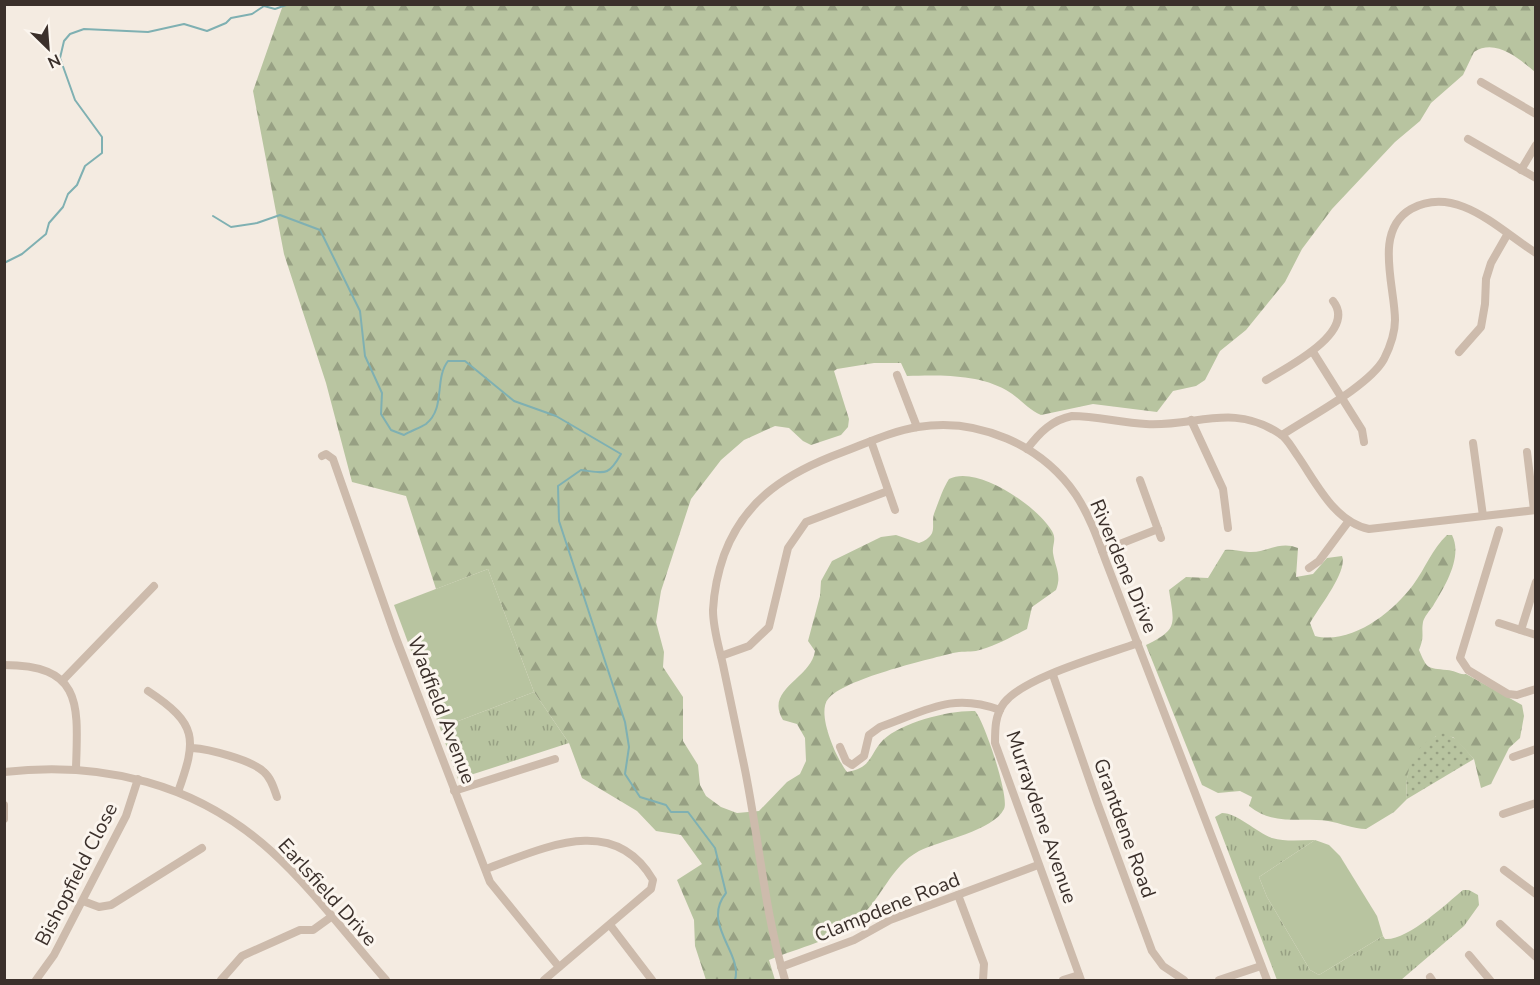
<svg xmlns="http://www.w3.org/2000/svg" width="1540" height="985" font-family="'Nunito Sans',sans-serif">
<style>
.grass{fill:url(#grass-tufts)}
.forest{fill:url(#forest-firs)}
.park{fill:url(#park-dots)}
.pitch{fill:#b8c4a0}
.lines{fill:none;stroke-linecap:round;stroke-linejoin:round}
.stream{stroke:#7fb0b2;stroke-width:2}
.street{stroke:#cdbbac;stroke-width:8}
.labels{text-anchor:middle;stroke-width:6;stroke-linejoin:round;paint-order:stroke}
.street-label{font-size:20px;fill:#3b302b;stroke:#fbf5ee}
</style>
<defs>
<pattern id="grass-tufts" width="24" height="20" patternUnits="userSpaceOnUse" patternTransform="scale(1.5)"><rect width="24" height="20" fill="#b8c4a0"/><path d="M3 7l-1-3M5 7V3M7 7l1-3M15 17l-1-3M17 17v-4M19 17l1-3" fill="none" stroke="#97a083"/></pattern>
<pattern id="forest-firs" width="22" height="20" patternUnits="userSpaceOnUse" patternTransform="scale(1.5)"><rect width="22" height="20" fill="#b8c4a0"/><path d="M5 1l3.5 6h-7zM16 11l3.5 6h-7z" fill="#97a083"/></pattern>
<pattern id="park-dots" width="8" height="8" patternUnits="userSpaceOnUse" patternTransform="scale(1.5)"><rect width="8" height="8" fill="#b8c4a0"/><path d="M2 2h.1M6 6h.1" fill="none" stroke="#97a083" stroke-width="1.8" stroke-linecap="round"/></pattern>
</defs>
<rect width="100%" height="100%" fill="#f4ebe1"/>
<!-- grass -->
<g class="grass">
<polygon points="534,692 569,743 458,779 440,728"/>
<path d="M1222,813c15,0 34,19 50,25 14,4 29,2 43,2l-56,37 8,20 43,73 9,5 64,-39 2,3c22,2 61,-35 78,-49h6l9,5 1,10 -15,21 -63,54h-124l-62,-163z"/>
</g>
<!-- forest -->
<g class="forest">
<path d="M283,5h1252v67c-16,-13 -39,-34 -61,-20l-11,23 -32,28 -11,18 -25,21 -63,67 -30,40 -17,33 -39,48 -26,21 -15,29 -9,6 -23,5 -16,21 -64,-8 -52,11c-14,-6 -22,-18 -35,-25 -28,-16 -68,-15 -99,-14l-6,-13h-27l-37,6 -3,2 15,48 -1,8 -7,8 -30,10 -8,-4 -14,-13 -14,-2 -31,14 -23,20 -30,39 -30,92 -5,31 8,30 -1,15 20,30v44l15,24 2,20 6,11 15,11 16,6 22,-2 28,-29 13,-8 6,-13 -1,-23 -8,-14 -14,-4c-19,-31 28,-41 32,-69l-7,-10 12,-45 1,-15 11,-20 49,-24 15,-2 23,8c22,-9 10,-18 16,-32 4,-10 8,-23 14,-32 28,-15 89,28 103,52 5,9 0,13 1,22 2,14 9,22 3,37l-24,17 -5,22c-16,8 -33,18 -51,22 -7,1 -15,0 -23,2 -27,7 -109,26 -125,46 -12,15 9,60 19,73 25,-4 22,-17 36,-32 19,-18 67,-30 92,-29 9,9 35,87 29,98 -11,22 -63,31 -85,42 -29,16 -36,46 -60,67 -24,23 -60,29 -90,42l6,20h-69l-11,-34 -1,-26 -17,-40 25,-16 -21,-29 -25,-4 -19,-20 -55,-33 -13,-35 -35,-51 -46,-123 -52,20 -30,-93 -54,-14 -26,-99 -42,-129 -31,-163z"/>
<path d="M1447,535h5c11,22 -7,51 -19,71 -3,4 -9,11 -10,16 -2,12 2,13 -4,28 8,19 8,18 28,20 7,0 12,5 19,4l56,31 2,11 -4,22 -11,10 -18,36 -10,4 -7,-29 -21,-22 -17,-1c-23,19 -32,34 -29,63l-13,13 -28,17c-12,0 -26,-6 -38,-8 -27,-4 -55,5 -79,-15l3,-9 -12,-6 -22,2 -16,-8 -56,-140c33,-16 28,-21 23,-55l17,-13 22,1 17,-28c9,-1 16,2 24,2 17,1 31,-12 49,-4l-2,29 17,-3 14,-16 15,-2c6,15 -23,51 -32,67l5,13c36,9 77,-23 98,-51 12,-16 19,-36 34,-50z"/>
</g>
<!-- park -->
<path class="park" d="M1443,733l13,6 18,20 -67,40c-3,-30 5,-54 36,-66z"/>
<!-- pitch -->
<g class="pitch">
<polygon points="488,569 534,692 440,728 394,605"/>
<polygon points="1315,840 1329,845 1340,856 1377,916 1383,936 1319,975 1310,970 1267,897 1259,877"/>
</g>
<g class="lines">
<!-- stream -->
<g class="stream">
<path d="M213,216l18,11 26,-4 23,-8 40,15 40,81 5,45 17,37 -1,21 10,16 13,5c6,-4 16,-7 22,-11 20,-16 8,-45 22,-63h17l49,40 42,15 65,38c-13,23 -16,19 -40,16l-23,16 1,35 66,201 4,25 -4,27 15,23 26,8 5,7h17l27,36 11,45c-25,31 17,60 9,87"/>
<polyline points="4,263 22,254 46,234 49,223 63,207 68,194 77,185 85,166 102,153 102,137 75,100 60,58 64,41 70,34 84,29 148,32 184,24 207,31 226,23 231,18 252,14 264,6 275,9 289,4"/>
</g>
<!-- street -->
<g class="street">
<polyline points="1481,82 1536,114"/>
<polyline points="1468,139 1536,178"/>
<polyline points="1521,170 1536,145"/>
<polyline points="1313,352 1362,430 1364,442"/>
<polyline points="1459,352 1481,327 1485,304 1486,279 1491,263 1507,235"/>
<polyline points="897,375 917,427"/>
<path d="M1266,380c20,-12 92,-48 67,-79"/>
<polyline points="1191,420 1223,489 1228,528"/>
<path d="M1282,435c27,-18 87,-49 102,-76 6,-12 11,-26 11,-39 0,-34 -22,-89 16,-111 46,-25 88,21 125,44"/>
<polyline points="871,441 895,510"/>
<polyline points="1473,443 1483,516"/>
<path d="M1027,449c13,-17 25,-29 45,-33 25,0 49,7 74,8 50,3 86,-22 134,10 7,4 12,14 17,21 19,27 37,67 72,74l167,-19"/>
<polyline points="1527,452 1534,510"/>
<polyline points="322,456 326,454 333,459 396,638 490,882 559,967"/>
<polyline points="1140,480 1161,538"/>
<polyline points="1499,530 1460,658 1468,670 1508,694 1517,695 1536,689"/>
<polyline points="1102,551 1158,529"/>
<polyline points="1309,568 1319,561 1348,522"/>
<polyline points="1499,623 1536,635"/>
<polyline points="1521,630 1536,582"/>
<polyline points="721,656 749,646 769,627 788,548 806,522 888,491"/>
<path d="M4,665c79,0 74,40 72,103"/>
<polyline points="1053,675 1097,802 1152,951 1163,966 1184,980"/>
<polyline points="63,680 154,586"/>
<path d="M148,691c50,33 49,48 30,101"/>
<path d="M840,747l6,14 6,4 12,-9 5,-21 11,-8c46,-16 71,-35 120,-17"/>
<path d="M192,748c17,1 60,12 72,24 7,6 10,16 13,25"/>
<polyline points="1513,757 1536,749"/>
<path d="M4,772c99,-11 192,11 267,79 42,38 77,86 115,129"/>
<polyline points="454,791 555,759"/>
<polyline points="4,805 4,819"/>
<polyline points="1503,814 1536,803"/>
<path d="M486,869c56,-20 127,-57 167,11l-2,9 -107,91"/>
<polyline points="1504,870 1536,894"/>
<polyline points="958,895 984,964 983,980"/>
<polyline points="83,901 99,907 111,905 202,848"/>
<polyline points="1500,924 1536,957"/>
<polyline points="610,925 652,980"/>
<polyline points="1469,955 1490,980"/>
<polyline points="781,967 854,940 890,920 1038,865"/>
<polyline points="1430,977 1432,980"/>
<polyline points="36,980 54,955 126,816 138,779"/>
<polyline points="221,980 242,956 300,930 313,930 331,917"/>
<path d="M785,980c-21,-70 -26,-143 -41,-215 -7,-33 -14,-67 -21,-100 -4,-18 -10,-36 -10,-55 1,-18 5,-38 11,-55 21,-57 65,-83 119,-103 24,-9 49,-21 75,-25 60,-10 124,18 158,68 13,20 21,42 29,64l162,421"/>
<polyline points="1063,980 1079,975"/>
<path d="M1081,980l-86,-237c0,-14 0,-28 9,-40 20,-26 101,-48 134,-60"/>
<polyline points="1219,980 1261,966"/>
</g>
</g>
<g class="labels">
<!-- street labels -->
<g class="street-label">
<text transform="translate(1124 566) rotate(67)" y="7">Riverdene Drive</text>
<text transform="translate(442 710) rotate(69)" y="7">Wadfield Avenue</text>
<text transform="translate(1042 817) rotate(71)" y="7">Murraydene Avenue</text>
<text transform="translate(1125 828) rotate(70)" y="7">Grantdene Road</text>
<text transform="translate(76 874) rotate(-63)" y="7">Bishopfield Close</text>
<text transform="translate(328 892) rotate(48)" y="7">Earlsfield Drive</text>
<text transform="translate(887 907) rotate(-22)" y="7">Clampdene Road</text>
</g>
</g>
<!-- border -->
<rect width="1540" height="985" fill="none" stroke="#3b302b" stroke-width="12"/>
<!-- north arrow -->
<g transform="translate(48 48) rotate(155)" stroke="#fbf5ee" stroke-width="4.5" paint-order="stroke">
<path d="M0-4.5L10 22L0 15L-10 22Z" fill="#3b302b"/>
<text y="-9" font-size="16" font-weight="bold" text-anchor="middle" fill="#3b302b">N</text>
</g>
</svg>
